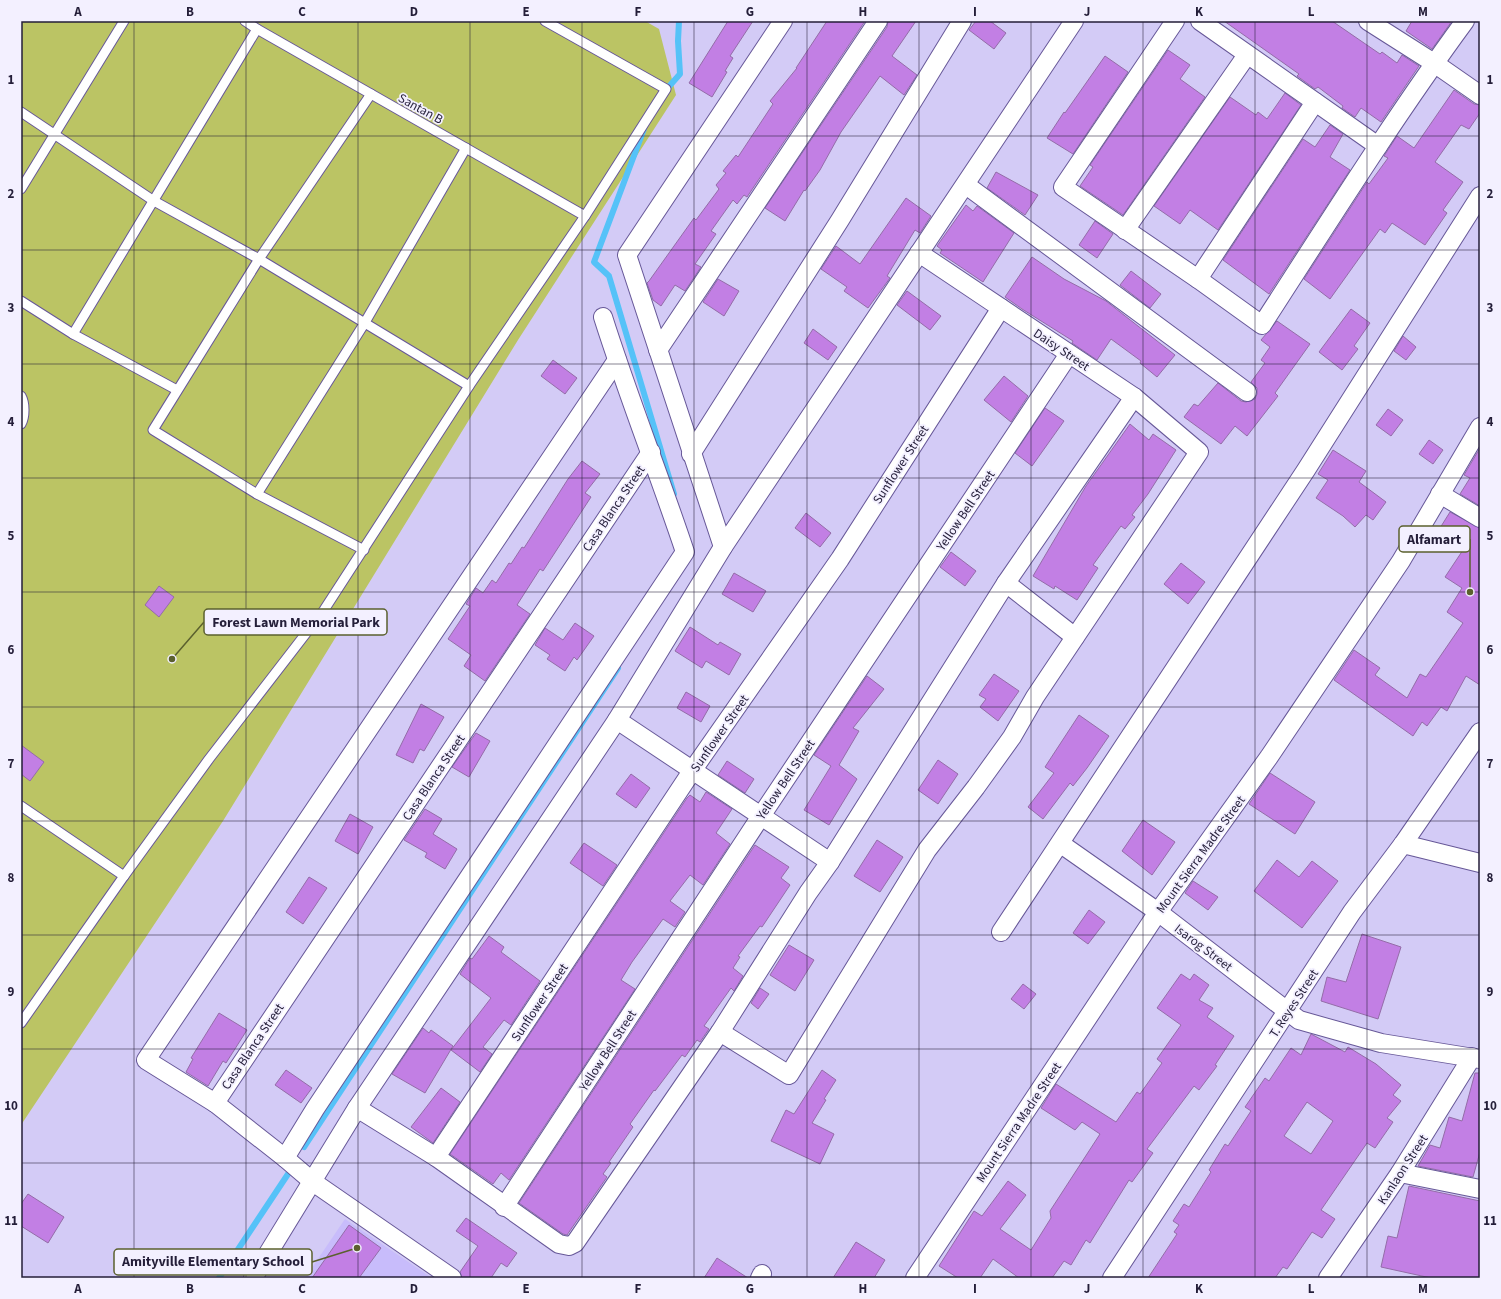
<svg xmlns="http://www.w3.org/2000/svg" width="1501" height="1299" font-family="'Source Sans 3',sans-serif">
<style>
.built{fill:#c8bcfb}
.green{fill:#bbc464}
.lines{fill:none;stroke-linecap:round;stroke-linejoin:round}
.stream{stroke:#55c2f8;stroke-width:6}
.building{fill:#c27fe4;stroke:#946ca8;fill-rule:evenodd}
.service-casing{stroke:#675898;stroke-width:11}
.minor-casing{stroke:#675898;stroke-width:20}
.service{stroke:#fff;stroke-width:9}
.minor{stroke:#fff;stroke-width:18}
.grid{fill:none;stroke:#241e39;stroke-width:1;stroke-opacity:0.55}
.labels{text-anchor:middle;stroke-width:3.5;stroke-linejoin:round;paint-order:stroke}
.street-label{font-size:13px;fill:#241e39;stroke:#f3f0ff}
.leader{fill:none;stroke:#5b602e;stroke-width:1.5}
.callout-dot{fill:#5b602e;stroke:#f3f0ff;stroke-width:1.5}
.callout{fill:#f3f0ff;stroke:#5b602e;stroke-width:1.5}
.callout-label{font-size:14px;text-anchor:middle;font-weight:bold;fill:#241e39}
.neatline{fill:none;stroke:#241e39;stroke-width:1.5}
.grid-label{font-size:13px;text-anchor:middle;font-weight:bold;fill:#241e39}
</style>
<rect width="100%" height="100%" fill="#d3cbf6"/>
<!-- built -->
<polygon class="built" points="345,1219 432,1278 305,1278"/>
<!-- green -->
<polygon class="green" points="21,21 645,21 659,29 676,95 518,340 223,821 21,1125"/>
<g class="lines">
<!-- stream -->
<g class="stream">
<polyline points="665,91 680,74 678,41 679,21"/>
<polyline points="644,129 594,262 609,276 674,494"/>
<polyline points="304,1147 618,668"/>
<polyline points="219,1278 292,1168"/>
</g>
</g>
<!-- building -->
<g class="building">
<polygon points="728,21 753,21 730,56 733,58 725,71 727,72 712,97 689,83"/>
<polygon points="827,21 865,21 747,197 744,195 737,204 733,200 711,231 716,234 695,264 701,267 685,291 675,285 661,306 653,300 647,283 649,281 694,218 696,220 719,189 716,185 726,173 723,171 736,155 738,157 773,104 770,101 797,68 796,68"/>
<polygon points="888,21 916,21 892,56 917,75 904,95 880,76 841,132 820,170 805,191 804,190 785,221 765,208 887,27"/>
<polygon points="976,21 990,21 1006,33 994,49 969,30"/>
<polygon points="1224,21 1332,21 1380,54 1382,52 1397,63 1402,55 1419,66 1381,122 1361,108 1355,117 1342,108 1343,106 1318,87 1315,89 1297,76 1299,74"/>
<polygon points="1412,21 1452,21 1432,49 1406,31"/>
<polygon points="1168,50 1190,65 1180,79 1205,97 1123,215 1080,186 1093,167 1090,165"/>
<polygon points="1105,56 1128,72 1073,154 1047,138 1064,112 1065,113"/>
<polygon points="1454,90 1474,104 1480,105 1480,113 1469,129 1461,125 1435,162 1463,182 1443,210 1447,213 1425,245 1392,223 1385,233 1380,229 1330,299 1304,279 1367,182 1369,184 1388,158 1384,156 1397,136 1414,148"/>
<polygon points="1285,93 1301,105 1218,230 1190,210 1180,224 1154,206 1230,97 1256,115 1258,112 1267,119"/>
<polygon points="1330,125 1343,134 1330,157 1350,170 1269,294 1223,260 1303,139 1315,147"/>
<polygon points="996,172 1038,195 1025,215 987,188"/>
<polygon points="906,198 931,216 920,233 915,230 887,276 890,278 868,308 844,291 847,287 821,269 836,246 860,264"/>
<polygon points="966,205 973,211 977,206 1014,233 983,282 940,253 942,250 937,246"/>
<polygon points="1095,221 1113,234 1097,258 1079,245"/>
<polygon points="1032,257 1064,279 1106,301 1175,355 1157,377 1140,363 1141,361 1111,339 1097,360 1072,343 1073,341 1022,309 1005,297"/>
<polygon points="1131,271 1161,294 1150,308 1120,285"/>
<polygon points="718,279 739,291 724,316 703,302"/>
<polygon points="907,291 941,316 930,330 897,305"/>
<polygon points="1351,309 1370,323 1354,346 1358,349 1342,370 1319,352"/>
<polygon points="1277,321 1310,344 1275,393 1278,396 1247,436 1235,426 1221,444 1184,417 1194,404 1198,406 1218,383 1241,401 1246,402 1255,399 1257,394 1257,388 1251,382 1265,363 1261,360 1270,347 1261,340"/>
<polygon points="813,329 837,347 828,360 804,343"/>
<polygon points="1403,336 1416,347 1406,360 1394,351"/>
<polygon points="553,360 577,378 565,394 541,376"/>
<polygon points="1004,376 1028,396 1011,422 984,400"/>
<polygon points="1045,408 1064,421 1032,466 1015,453"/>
<polygon points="1388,409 1403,420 1391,436 1376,425"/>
<polygon points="1130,424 1149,440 1153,434 1176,450 1148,494 1132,515 1135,517 1125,529 1121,526 1093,565 1098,568 1077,600 1055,586 1054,589 1033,576 1086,486"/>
<polygon points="1429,440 1443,450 1433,464 1419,454"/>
<polygon points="1480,448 1480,506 1460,494 1470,478 1464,475"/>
<polygon points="1333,450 1366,471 1359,482 1386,502 1373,520 1366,515 1355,527 1343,516 1316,498 1328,480 1318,474"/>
<polygon points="582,461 600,474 585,493 591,497 543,571 540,569 517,605 530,614 485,681 464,666 471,655 448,639 470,606 466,604 476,588 483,593 492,580 496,583 509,563 511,564 522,547 524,548 568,479"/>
<polygon points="1450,512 1480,528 1480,685 1466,676 1447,711 1441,707 1427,726 1422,722 1413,736 1334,680 1354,650 1380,668 1375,675 1407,698 1420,674 1426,677 1463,623 1447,612 1462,588 1445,577 1467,544 1440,528"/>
<polygon points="806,513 831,533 820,547 795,528"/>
<polygon points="951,552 976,571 965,586 940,567"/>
<polygon points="1181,563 1205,582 1188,604 1164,584"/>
<polygon points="734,573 766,591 753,612 722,594"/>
<polygon points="159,586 174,597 159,617 145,605"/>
<polygon points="575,623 594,636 577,660 574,657 565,671 547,659 550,655 535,645 545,628 563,640"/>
<polygon points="690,627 718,645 720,642 741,654 729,675 706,661 702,668 675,651"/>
<polygon points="994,674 1019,691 998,721 980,707 986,699 979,695"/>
<polygon points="867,676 884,689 853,728 859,731 839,765 857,779 829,825 804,810 831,766 814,755"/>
<polygon points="686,692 710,706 701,722 677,708"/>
<polygon points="421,704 444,717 424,751 420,749 413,763 396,755"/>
<polygon points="1079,715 1109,736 1087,768 1073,786 1070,783 1043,819 1028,807 1054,773 1045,767"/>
<polygon points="476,733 490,741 469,777 452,767"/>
<polygon points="21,745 44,762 30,781 21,774"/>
<polygon points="938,760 958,774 938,804 918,790"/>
<polygon points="727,761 754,779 745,793 718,775"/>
<polygon points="1270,773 1315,802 1295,834 1249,804"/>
<polygon points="631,774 650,788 636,808 616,794"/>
<polygon points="706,792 732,809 716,833 730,844 703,885 690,875 670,901 685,912 675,927 663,919 632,962 621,980 635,989 509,1180 501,1173 493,1184 450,1154 687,798 690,795 700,802"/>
<polygon points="425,809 442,819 433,834 457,849 445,869 425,857 427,853 404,840"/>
<polygon points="350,814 373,827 358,854 335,841"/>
<polygon points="1143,820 1175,842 1152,875 1122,851"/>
<polygon points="877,840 903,857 880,892 854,876"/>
<polygon points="584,843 617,865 603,886 570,863"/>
<polygon points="755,845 789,867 781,878 790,885 762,927 760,926 738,956 740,957 733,968 743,976 734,991 731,988 704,1026 709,1029 700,1042 697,1040 685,1057 682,1055 655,1091 654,1090 630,1124 633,1127 609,1162 611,1163 603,1174 607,1177 567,1235 563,1234 519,1203"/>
<polygon points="1277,860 1299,877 1312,861 1338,881 1302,928 1254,891"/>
<polygon points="309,877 327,888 303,924 286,912"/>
<polygon points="1193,881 1218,897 1208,910 1185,893"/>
<polygon points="1089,910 1105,922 1088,944 1073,933"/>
<polygon points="1362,934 1401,947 1378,1019 1321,1001 1327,977 1346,982"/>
<polygon points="489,936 504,947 501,952 540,981 511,1025 504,1020 483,1047 492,1054 480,1072 451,1050 491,998 460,974 470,958 472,959"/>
<polygon points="789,945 814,960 795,991 770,975"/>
<polygon points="1181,974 1190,980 1194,974 1209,985 1199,1000 1213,1008 1207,1017 1234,1036 1215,1065 1217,1066 1199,1090 1194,1086 1147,1149 1153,1153 1132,1182 1129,1180 1090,1243 1086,1240 1071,1265 1064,1261 1052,1278 1019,1278 993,1259 980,1278 958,1278 939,1266 974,1211 982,1216 1008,1181 1026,1195 1000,1229 1031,1250 1051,1218 1050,1211 1100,1134 1082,1122 1075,1130 1041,1108 1056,1084 1116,1122 1137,1092 1140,1094 1162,1063 1157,1059 1181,1025 1157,1008"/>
<polygon points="1023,984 1036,994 1024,1009 1011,999"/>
<polygon points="760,988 769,994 758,1009 751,1003"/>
<polygon points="219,1013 247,1030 226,1063 223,1061 208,1086 186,1072 193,1059 191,1058"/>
<polygon points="423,1028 429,1033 431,1030 453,1046 425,1093 392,1074"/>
<path d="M1311,1034l34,18 3,-5 28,17 25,21 -8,10 8,6 -14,17 6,4 -18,26 -8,-5 -46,67 14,9 -13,19 -10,-6 -25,37 -4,-2 -8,11h-127l29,-44 -3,-2 5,-7 -6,-4 11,-17 5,3 22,-35 -2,-2 16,-26 3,2 23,-35 -6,-4 20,-29 4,3 22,-33 10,7zM1307,1102l26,19 -22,33 -27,-18z"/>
<polygon points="286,1070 312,1088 301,1103 275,1085"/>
<polygon points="822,1070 836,1080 824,1099 826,1100 812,1123 834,1134 820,1164 771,1141 786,1110 794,1114"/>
<polygon points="1475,1073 1480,1073 1480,1152 1473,1177 1418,1166 1430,1145 1440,1148 1449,1117 1462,1121"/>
<polygon points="441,1088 460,1102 433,1143 411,1127"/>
<polygon points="1409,1186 1480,1201 1480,1278 1431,1278 1381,1267 1388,1236 1397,1238"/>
<polygon points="28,1194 64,1217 48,1243 21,1226 21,1204"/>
<polygon points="466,1218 517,1253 507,1267 501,1263 491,1278 462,1278 460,1272 478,1246 456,1231"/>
<polygon points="349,1225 381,1248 359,1278 312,1278"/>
<polygon points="856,1242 885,1260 874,1278 833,1278"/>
<polygon points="717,1258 748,1278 704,1278"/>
</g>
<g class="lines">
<!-- service casing -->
<g class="service-casing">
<g id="service">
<polyline points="245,21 257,29 585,216"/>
<polyline points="21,112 154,201 259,259 469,386"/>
<polyline points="21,189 124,21"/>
<polyline points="21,301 73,334"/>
<polyline points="177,390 73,334 257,29"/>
<path d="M21,396c4,7 4,21 0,28"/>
<polyline points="257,494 153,430 259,259 371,94"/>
<polyline points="364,550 257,494 364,324 466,148"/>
<polyline points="21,806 124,876 21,1023"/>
<polyline points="124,876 209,759 324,610 469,386 585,216 666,89 545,21"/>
</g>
</g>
<!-- minor casing -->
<g class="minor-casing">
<g id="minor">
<path d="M1175,21l-112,166 135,92 64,46c66,-102 131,-206 203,-304"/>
<polyline points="1200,21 1378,146"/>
<polyline points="1368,21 1434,63 1480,95"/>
<polyline points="966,185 1247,392"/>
<polyline points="1125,230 1247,55"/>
<polyline points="1198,279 1315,102"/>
<polyline points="658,350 878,21"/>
<polyline points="691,454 840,220 962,21"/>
<polyline points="1440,494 1480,518"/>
<polyline points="723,547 627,255 783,21"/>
<polyline points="1006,583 1075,637"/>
<polyline points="617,720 830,862"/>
<polyline points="1061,844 1158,912 1299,1020 1381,1043 1480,1059"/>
<polyline points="1403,844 1480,863"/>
<polyline points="1001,932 1306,470 1480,196"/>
<polyline points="720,1032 789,1075 927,850 976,787 1012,737 1035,697 1199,452 1134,397 919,253"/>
<polyline points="215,1103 651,452"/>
<polyline points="357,1108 436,1157 559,1244 569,1246 575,1243 720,1032 808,893 830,862 1006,583 1134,397"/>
<polyline points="436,1157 692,771 840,559 1001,308"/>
<path d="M285,1158l30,-49 370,-557c-26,-78 -57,-156 -82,-235"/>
<polyline points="1400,1173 1480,1189"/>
<polyline points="504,1207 761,816 1069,354"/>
<polyline points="253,1278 357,1108 617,720 723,547 1074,21"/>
<polyline points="452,1278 313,1182 285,1158 215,1103 146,1060 617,360"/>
<polyline points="760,1278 762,1274"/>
<polyline points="915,1278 1158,912 1269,757 1401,561 1480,427"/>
<polyline points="1112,1278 1352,912 1403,844 1480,732"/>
<polyline points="1328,1278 1400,1173 1472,1057"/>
</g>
</g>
<!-- service -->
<use href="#service" class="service"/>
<!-- minor -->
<use href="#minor" class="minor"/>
</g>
<!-- grid -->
<path class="grid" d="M134,21v1257M246,21v1257M358,21v1257M470,21v1257M582,21v1257M694,21v1257M807,21v1257M919,21v1257M1031,21v1257M1143,21v1257M1255,21v1257M1367,21v1257M21,136h1459M21,250h1459M21,364h1459M21,478h1459M21,592h1459M21,707h1459M21,821h1459M21,935h1459M21,1049h1459M21,1163h1459"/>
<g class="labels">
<!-- street labels -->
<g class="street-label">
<text transform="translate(421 108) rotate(29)" y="5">Santan B</text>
<text transform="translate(1062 349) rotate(34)" y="5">Daisy Street</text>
<text transform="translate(900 464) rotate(-57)" y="5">Sunflower Street</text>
<text transform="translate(613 508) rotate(-56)" y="5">Casa Blanca Street</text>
<text transform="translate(965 510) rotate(-56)" y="5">Yellow Bell Street</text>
<text transform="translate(719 733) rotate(-55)" y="5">Sunflower Street</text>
<text transform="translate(433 777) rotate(-56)" y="5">Casa Blanca Street</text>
<text transform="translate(785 779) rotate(-56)" y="5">Yellow Bell Street</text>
<text transform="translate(1200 854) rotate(-54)" y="5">Mount Sierra Madre Street</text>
<text transform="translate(1204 947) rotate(37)" y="5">Isarog Street</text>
<text transform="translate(539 1002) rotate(-56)" y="5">Sunflower Street</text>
<text transform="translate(1293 1003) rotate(-57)" y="5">T. Reyes Street</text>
<text transform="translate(252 1046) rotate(-56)" y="5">Casa Blanca Street</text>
<text transform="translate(607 1050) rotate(-57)" y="5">Yellow Bell Street</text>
<text transform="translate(1018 1122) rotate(-56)" y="5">Mount Sierra Madre Street</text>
<text transform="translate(1402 1169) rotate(-57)" y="5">Kanlaon Street</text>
</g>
</g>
<!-- callouts -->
<path class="leader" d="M1470 592L1470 539M172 659L204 622M357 1248L312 1262"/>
<g class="callout-dot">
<circle cx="1470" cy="592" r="4"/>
<circle cx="172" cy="659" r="4"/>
<circle cx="357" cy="1248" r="4"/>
</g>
<g class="callout">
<rect x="1399" y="526" width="71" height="26" rx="4"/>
<rect x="204" y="609" width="183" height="26" rx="4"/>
<rect x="114" y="1249" width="198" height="26" rx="4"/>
</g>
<g class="callout-label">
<text x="1434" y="544">Alfamart</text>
<text x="296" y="627">Forest Lawn Memorial Park</text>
<text x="213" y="1266">Amityville Elementary School</text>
</g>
<!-- border -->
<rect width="1501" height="1299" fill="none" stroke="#f3f0ff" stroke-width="44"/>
<rect x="22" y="22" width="1457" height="1255" class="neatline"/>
<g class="grid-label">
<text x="78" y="16">A</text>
<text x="190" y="16">B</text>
<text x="302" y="16">C</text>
<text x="414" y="16">D</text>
<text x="526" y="16">E</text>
<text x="638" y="16">F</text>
<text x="750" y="16">G</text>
<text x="863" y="16">H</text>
<text x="975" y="16">I</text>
<text x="1087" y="16">J</text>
<text x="1199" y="16">K</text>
<text x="1311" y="16">L</text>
<text x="1423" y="16">M</text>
<text x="11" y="84">1</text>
<text x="1490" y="84">1</text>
<text x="11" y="198">2</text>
<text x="1490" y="198">2</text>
<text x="11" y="312">3</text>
<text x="1490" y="312">3</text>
<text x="11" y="426">4</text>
<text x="1490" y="426">4</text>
<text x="11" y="540">5</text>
<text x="1490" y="540">5</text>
<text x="11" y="654">6</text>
<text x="1490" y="654">6</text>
<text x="11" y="768">7</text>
<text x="1490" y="768">7</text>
<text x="11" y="882">8</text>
<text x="1490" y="882">8</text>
<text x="11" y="996">9</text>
<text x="1490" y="996">9</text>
<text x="11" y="1110">10</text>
<text x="1490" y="1110">10</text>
<text x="11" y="1225">11</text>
<text x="1490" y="1225">11</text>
<text x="78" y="1293">A</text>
<text x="190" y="1293">B</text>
<text x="302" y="1293">C</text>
<text x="414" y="1293">D</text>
<text x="526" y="1293">E</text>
<text x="638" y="1293">F</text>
<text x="750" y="1293">G</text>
<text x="863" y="1293">H</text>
<text x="975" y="1293">I</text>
<text x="1087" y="1293">J</text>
<text x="1199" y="1293">K</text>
<text x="1311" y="1293">L</text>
<text x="1423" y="1293">M</text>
</g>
</svg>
